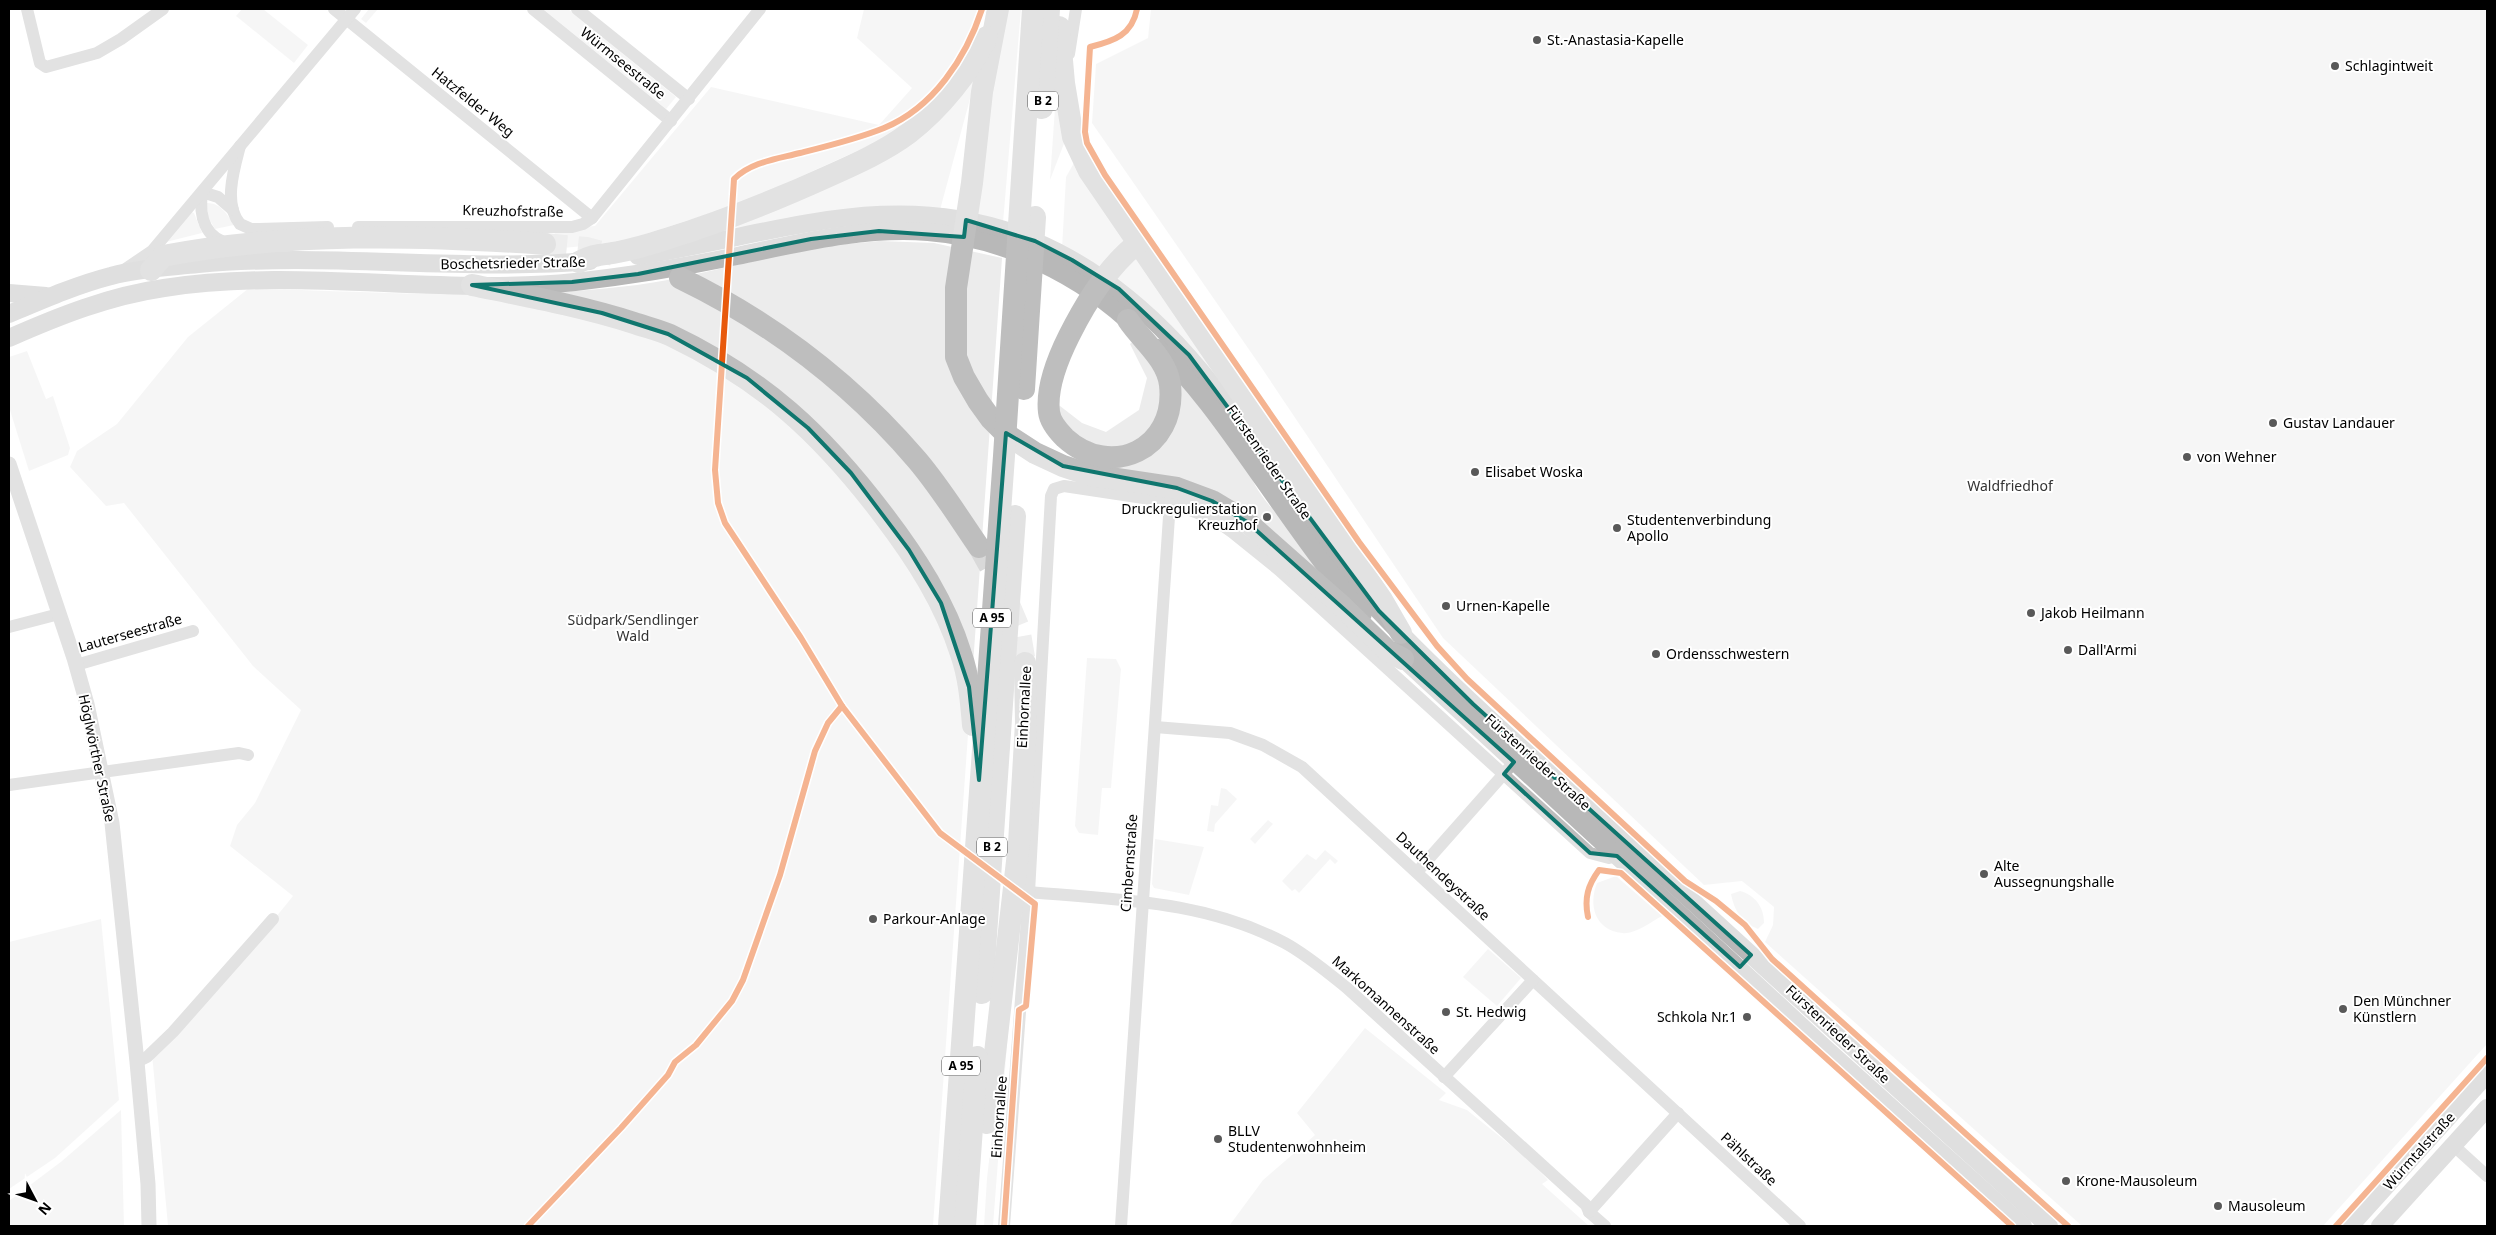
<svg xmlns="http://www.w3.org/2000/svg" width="2496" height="1235" font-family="'Noto Sans',sans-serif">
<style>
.green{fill:#ececec}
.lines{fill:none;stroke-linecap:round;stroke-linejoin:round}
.motorway-tunnel{stroke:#d9d9d9;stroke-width:22;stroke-dasharray:22 11;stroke-linecap:butt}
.minor{stroke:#bebebe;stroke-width:12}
.tertiary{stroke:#bebebe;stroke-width:15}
.secondary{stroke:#b8b8b8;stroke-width:18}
.motorway{stroke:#bebebe;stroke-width:22}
.cycleway-casing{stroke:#fff;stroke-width:9}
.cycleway{stroke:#e8590c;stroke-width:6}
.marked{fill:none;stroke:#0f766e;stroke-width:4;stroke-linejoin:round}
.poi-dot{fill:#595959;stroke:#fff;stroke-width:2}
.labels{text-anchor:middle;stroke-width:4;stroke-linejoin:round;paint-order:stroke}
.shield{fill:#fff;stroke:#4c4c4c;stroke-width:1}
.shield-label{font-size:12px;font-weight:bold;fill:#000}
.poi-label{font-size:14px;fill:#000;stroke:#fff;text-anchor:start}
.street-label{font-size:14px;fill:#000;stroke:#fff}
.park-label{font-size:14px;fill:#333;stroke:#fff}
</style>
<rect width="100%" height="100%" fill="#fff"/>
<!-- green -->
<g class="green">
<polygon points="242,9 263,9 308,45 294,63 236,16"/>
<polygon points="369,9 378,9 366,23 361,19"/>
<polygon points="541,9 568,9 676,97 666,109"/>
<polygon points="864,9 987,9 969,50 953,77 899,132 742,203 633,238 594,245 553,249 555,230 595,226 711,87 879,125 912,88 857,38"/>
<polygon points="1005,9 1021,9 1003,223 961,213"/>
<polygon points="1151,9 2487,9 2487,1044 2323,1226 2082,1226 1765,942 1773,925 1774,907 1742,881 1704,885 1443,638 1259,364 1092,123 1096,64 1148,38"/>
<polygon points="977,73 940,210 735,233 735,221 811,191"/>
<polygon points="1056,93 1065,141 1050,180"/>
<polygon points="1075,161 1257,430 1219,383 1062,248 1066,177"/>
<path d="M207,203c14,0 20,11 27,22l-19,4 -7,-12z"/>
<polygon points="189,211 194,213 202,233 162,243"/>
<path d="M879,241l55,2 68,15 -69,968h-765l-16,-172 84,-88 57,-70 -63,-50 7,-21 18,-22 46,-93 -48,-44 -129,-163 -18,3 -36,-39 7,-16 40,-27 71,-87 61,-49c129,4 260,13 388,-3 58,-8 113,-25 170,-36 24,-5 48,-5 72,-8z"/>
<polygon points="1135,340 1155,368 1161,384 1162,408 1152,429 1129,446 1111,450 1072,435 1056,407 1060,406 1082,423 1106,432 1139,410 1147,378 1130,344"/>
<polygon points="27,351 46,399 53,396 70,448 68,455 29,471 9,407 9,357"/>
<path d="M1175,373l72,94c11,30 23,37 41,61 12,15 23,31 35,47l-206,-104v-4l26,-10z"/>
<polygon points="1087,658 1116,659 1121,669 1111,788 1102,788 1098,835 1079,833 1075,826"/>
<polygon points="1221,788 1226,789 1237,799 1215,824 1214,832 1207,831 1211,805 1218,806"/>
<polygon points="1268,820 1273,824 1255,844 1250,839"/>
<polygon points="1155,839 1204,847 1189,895 1154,888 1152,884"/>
<polygon points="1325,850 1338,861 1335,864 1330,859 1299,893 1295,889 1292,891 1282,881 1307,854 1316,860"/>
<path d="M1616,876l46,40c-11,6 -28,19 -40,17 -27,-3 -34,-28 -25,-50z"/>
<path d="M1740,891c15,4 24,16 24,32l-6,6c-17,-7 -24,-19 -27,-35z"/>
<polygon points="101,919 119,1100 55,1158 9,1189 9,942"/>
<polygon points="1016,928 993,1226 984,1226 987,1178"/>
<polygon points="1488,949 1521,978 1497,1006 1463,977"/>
<polygon points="1365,1028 1446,1093 1439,1100 1467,1110 1529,1160 1548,1180 1542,1184 1589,1226 1229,1226 1263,1180 1315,1135 1297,1113"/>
<polygon points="121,1110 124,1226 9,1226 9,1201 62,1161"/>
</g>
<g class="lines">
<!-- motorway-tunnel -->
<g class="motorway-tunnel">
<polyline points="545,244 587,248 613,255"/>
<polyline points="979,547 1003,590 1019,628 1025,663"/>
</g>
<!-- minor -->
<g class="minor">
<polyline points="27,9 40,63 46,67 97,53 121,39 163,9"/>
<polyline points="334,9 592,218"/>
<polyline points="533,9 671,121"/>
<polyline points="577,9 689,99"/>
<polyline points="1069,54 1076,9"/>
<path d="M240,146c-6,23 -17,58 0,78l11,5h8l69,-2"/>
<path d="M202,192c-3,23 2,47 29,52"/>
<polyline points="202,192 218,197 233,210"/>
<polyline points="358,227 572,227 583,224 592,218 760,9"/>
<polyline points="124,270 152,251 355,9"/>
<polyline points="9,627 59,614"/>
<polyline points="76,665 193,631"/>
<polyline points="1155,727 1230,733 1263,745 1302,767 1800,1226"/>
<polyline points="9,785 239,753 248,755"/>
<polyline points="1417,872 1509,768"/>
<path d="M1029,892c88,8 175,8 256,51 22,12 42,29 62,45l239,217 3,7 16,14"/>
<polyline points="137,1062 147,1057 173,1032 273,919"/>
<polyline points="1444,1077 1533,980"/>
<polyline points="2453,1145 2487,1176"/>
<polyline points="1589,1212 1678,1113"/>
<polyline points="1004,1226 1029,892 1051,496 1054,489 1064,486 1170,502 1215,520 1232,532 1279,570 1590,853 1609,858 1617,856"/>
<polyline points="1121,1226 1170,502"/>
</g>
<!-- tertiary -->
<polyline class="tertiary" points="9,464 74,658 87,704 112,823 137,1062 148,1184 149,1226"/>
<!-- secondary -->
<g class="secondary">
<path d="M638,256c137,-21 260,-73 396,-15 129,55 196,167 273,276 23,33 45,66 73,95 90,95 192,180 289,268 127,115 253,231 380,346"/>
<polyline points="9,293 46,296"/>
<path d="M9,314c33,-14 67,-29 102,-38 28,-8 59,-9 87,-12 130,-12 261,8 392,-3"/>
<path d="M9,338c50,-22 100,-42 155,-50 136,-21 274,8 411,-6 54,-6 108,-15 162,-26 63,-13 126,-29 191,-24 77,6 154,44 209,97"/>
<path d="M1158,348c36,34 65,75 94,116 36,51 71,102 111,150"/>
<polyline points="1395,651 1825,1048 2023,1226"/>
<polyline points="2350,1226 2487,1074"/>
<polyline points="2380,1226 2487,1108"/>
</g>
<!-- motorway -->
<g class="motorway">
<polyline points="998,9 982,92 972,183 956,288 956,357 964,377 978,401 991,419 1006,434 1035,453 1063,466 1090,475 1177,488 1212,501 1247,522 1343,607 1388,651 1403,659"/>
<polyline points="1059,27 1064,83 1073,137 1089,171 1382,600 1401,633"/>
<polyline points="1042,108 1049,9"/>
<path d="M579,262c15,-8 23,-7 39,-10 16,-3 33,-8 48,-13 56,-17 110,-39 163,-63 27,-12 56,-25 80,-43 32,-25 60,-60 78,-96"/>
<path d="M151,270l12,-14c126,-24 255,-21 382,-12"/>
<path d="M680,278c91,44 171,105 237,182 23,27 42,58 62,87"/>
<path d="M472,285c54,11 109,21 162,38 12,4 24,7 36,12 94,45 152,99 214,181 32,42 61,87 77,138 8,23 10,47 12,71"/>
<path d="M1128,320c14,21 39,39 42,65 7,64 -59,95 -105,53 -6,-6 -15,-17 -16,-26 -3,-25 9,-54 20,-76 17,-34 39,-70 69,-93"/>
<polyline points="1024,389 1035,217"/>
<polyline points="982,993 1015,516"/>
<polyline points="987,1123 1019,844 1026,723 1025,663"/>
<polyline points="949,1226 1004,456 1033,9"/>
<polyline points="965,1226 977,1057"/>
</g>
<!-- cycleway casing -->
<g class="cycleway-casing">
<g id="cycleway">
<path d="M982,9c-16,49 -49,99 -98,119 -27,11 -56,18 -84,25 -23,6 -49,9 -66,26l-19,291 3,33 7,20 76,115 41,68 98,127 95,71 -9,102 -7,4 -15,216"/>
<path d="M1137,9c-5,26 -23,32 -47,38l-5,85 2,11 18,32 254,367 78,104 30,33 218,202 31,20 29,24 27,34 296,267"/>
<path d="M1588,917c-4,-19 0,-32 11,-47l22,3 391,353"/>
<polyline points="528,1226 621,1128 668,1075 675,1062 696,1045 732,1001 743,980 780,875 815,751 828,723 842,706"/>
<polyline points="2336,1226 2487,1058"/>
</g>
</g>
<!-- cycleway -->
<use href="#cycleway" class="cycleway"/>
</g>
<!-- marked area -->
<path d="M0 0H2496V1235H0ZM966,220l69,21 37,19 47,29 70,66 190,256 94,93 278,251 -11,12 -123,-111 -27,-3 -86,-79 10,-12 -267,-240 -35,-21 -35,-13 -114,-22 -57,-33 -27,347 -10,-93 -28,-84 -32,-53 -58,-77 -43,-45 -61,-50 -79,-44 -66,-21 -130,-28 100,-3 66,-8 173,-35 68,-8 85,6z" fill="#fff" fill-opacity=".55" fill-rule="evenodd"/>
<path class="marked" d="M966,220l69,21 37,19 47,29 70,66 190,256 94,93 278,251 -11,12 -123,-111 -27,-3 -86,-79 10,-12 -267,-240 -35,-21 -35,-13 -114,-22 -57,-33 -27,347 -10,-93 -28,-84 -32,-53 -58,-77 -43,-45 -61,-50 -79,-44 -66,-21 -130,-28 100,-3 66,-8 173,-35 68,-8 85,6z"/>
<!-- markers -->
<g class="poi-dot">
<circle cx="1537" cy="40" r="5"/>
<circle cx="2335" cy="66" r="5"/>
<circle cx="2273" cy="423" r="5"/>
<circle cx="2187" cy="457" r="5"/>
<circle cx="1475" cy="472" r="5"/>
<circle cx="1267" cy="517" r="5"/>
<circle cx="1617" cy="528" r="5"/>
<circle cx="1446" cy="606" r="5"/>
<circle cx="2031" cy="613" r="5"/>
<circle cx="2068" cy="650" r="5"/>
<circle cx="1656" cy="654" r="5"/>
<circle cx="1984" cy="874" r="5"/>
<circle cx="873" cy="919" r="5"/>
<circle cx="2343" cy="1009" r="5"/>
<circle cx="1446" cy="1012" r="5"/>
<circle cx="1747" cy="1017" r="5"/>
<circle cx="1218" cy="1139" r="5"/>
<circle cx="2066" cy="1181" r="5"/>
<circle cx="2218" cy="1206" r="5"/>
</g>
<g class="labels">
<!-- shield labels -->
<g class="shield">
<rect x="1028" y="91.5" width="30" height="19" rx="4"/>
<rect x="973" y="608.5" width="38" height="19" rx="4"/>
<rect x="977" y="837.5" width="30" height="19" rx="4"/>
<rect x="942" y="1056.5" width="38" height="19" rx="4"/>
</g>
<g class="shield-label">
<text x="1043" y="105">B 2</text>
<text x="992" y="622">A 95</text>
<text x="992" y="851">B 2</text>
<text x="961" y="1070">A 95</text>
</g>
<!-- poi labels -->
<g class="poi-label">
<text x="1547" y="45">St.-Anastasia-Kapelle</text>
<text x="2345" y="71">Schlagintweit</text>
<text x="2283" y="428">Gustav Landauer</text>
<text x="2197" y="462">von Wehner</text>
<text x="1485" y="477">Elisabet Woska</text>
<text x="1257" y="514" text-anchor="end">Druckregulierstation<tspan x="1257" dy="16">Kreuzhof</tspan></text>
<text x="1627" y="525">Studentenverbindung<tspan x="1627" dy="16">Apollo</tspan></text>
<text x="1456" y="611">Urnen-Kapelle</text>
<text x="2041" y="618">Jakob Heilmann</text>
<text x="2078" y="655">Dall'Armi</text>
<text x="1666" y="659">Ordensschwestern</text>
<text x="1994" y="871">Alte<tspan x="1994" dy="16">Aussegnungshalle</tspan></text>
<text x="883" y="924">Parkour-Anlage</text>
<text x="2353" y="1006">Den Münchner<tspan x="2353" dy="16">Künstlern</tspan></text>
<text x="1456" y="1017">St. Hedwig</text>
<text x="1737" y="1022" text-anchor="end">Schkola Nr.1</text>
<text x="1228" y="1136">BLLV<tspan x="1228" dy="16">Studentenwohnheim</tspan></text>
<text x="2076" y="1186">Krone-Mausoleum</text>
<text x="2228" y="1211">Mausoleum</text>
</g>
<!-- street labels -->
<g class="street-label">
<text transform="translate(623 63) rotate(39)" y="5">Würmseestraße</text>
<text transform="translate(473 102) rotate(39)" y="5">Hatzfelder Weg</text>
<text transform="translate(513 211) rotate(1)" y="5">Kreuzhofstraße</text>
<text transform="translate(513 263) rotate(-1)" y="5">Boschetsrieder Straße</text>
<text transform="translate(1269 462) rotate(55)" y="5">Fürstenrieder Straße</text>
<text transform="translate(130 633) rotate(-16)" y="5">Lauterseestraße</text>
<text transform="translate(1024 707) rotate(-87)" y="5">Einhornallee</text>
<text transform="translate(97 758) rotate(78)" y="5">Höglwörther Straße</text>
<text transform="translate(1538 762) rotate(42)" y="5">Fürstenrieder Straße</text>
<text transform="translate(1129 863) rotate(-86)" y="5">Cimbernstraße</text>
<text transform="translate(1443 876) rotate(43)" y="5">Dauthendeystraße</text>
<text transform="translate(1386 1005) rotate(42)" y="5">Markomannenstraße</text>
<text transform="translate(1838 1034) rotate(43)" y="5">Fürstenrieder Straße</text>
<text transform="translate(999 1117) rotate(-86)" y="5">Einhornallee</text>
<text transform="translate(2419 1151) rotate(-48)" y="5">Würmtalstraße</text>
<text transform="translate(1749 1159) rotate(43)" y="5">Pählstraße</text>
</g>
<!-- park labels -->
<g class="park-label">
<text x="2010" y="491">Waldfriedhof</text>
<text x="633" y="625">Südpark/Sendlinger<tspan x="633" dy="16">Wald</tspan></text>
</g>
</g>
<!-- border -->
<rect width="2496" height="1235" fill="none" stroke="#000000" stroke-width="20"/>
<!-- north arrow -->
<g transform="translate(35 1200) rotate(131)" stroke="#ffffff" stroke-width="4" paint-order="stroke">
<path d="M0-4L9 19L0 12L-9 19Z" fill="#000000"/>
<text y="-8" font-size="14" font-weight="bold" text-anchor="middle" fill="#000000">N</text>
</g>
</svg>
